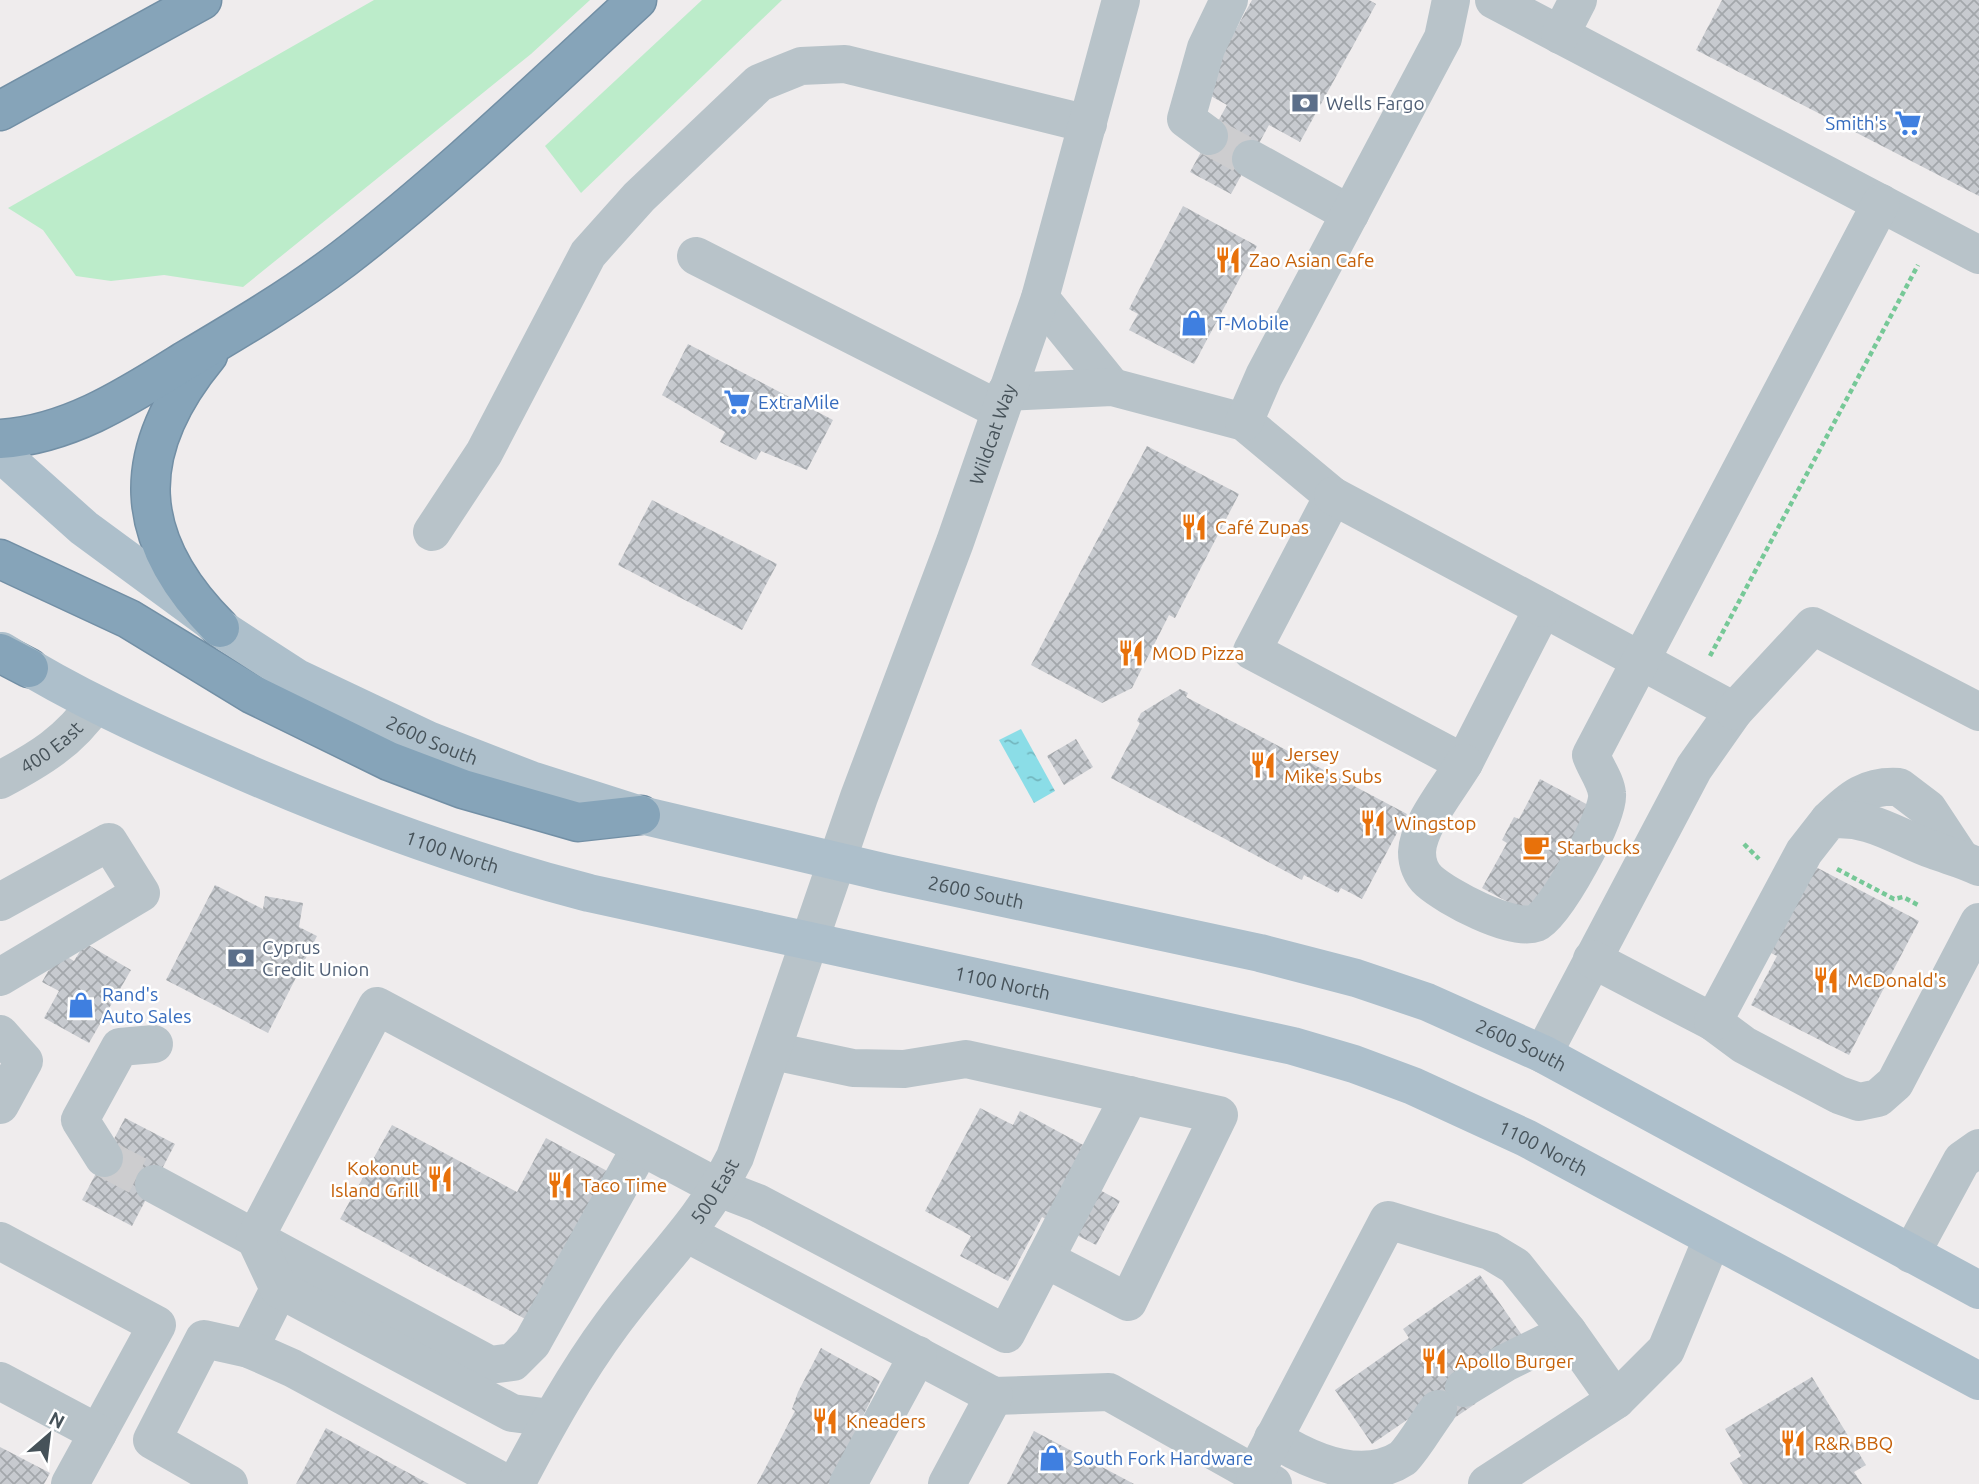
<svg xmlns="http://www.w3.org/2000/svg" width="1979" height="1484" font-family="Ubuntu,sans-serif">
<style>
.green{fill:#bcecca}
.water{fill:url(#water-ripples)}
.building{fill:url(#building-cross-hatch)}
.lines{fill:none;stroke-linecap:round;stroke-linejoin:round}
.minor-tunnel{stroke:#cdcdcf;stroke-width:38;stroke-dasharray:38 19;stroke-linecap:butt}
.highway-casing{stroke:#728fa5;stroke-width:41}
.path{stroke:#76c897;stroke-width:4.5;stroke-dasharray:5 3.5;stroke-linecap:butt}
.minor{stroke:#b8c3c9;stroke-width:38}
.major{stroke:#adbfcb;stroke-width:38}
.highway{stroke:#86a4b9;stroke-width:38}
.labels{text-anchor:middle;stroke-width:5;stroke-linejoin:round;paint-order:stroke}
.service-label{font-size:19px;fill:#4e5e75;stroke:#fff;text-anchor:start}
.shop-label{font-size:19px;fill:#366cbe;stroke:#fff;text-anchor:start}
.food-label{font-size:19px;fill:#c56008;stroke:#fff;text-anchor:start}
.street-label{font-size:19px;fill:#465259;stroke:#fff}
</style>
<defs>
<pattern id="water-ripples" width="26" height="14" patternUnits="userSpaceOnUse" patternTransform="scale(1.75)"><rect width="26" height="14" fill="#8bdde7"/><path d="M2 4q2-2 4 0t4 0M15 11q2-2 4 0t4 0" fill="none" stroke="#73b6be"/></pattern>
<pattern id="building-cross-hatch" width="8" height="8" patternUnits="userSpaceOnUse" patternTransform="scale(1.75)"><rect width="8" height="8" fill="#c7cacf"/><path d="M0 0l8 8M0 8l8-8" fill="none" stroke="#a3a7ab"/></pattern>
</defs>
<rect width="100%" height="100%" fill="#efeced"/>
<!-- green -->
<g class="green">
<polygon points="374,0 590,0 531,54 243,287 164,275 111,281 76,276 43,230 8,208"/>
<polygon points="702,0 782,0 581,193 545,146"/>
</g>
<!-- water -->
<polygon class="water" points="1021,729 1055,791 1034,803 999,740"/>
<!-- building -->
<g class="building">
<polygon points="1252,0 1369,0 1376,4 1300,142 1269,125 1231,194 1190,172 1227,105 1202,91"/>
<polygon points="1722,0 1979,0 1979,196 1696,50"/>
<polygon points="1183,206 1257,246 1194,364 1129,330 1138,314 1129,309"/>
<polygon points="688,344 833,420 807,470 761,451 756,460 720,442 725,432 662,395"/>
<polygon points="1147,446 1239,494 1175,618 1169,615 1132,688 1102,703 1031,665"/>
<polygon points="652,500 777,564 742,630 618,565"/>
<polygon points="1180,689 1188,693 1186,697 1407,814 1362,899 1341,888 1338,893 1304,875 1302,880 1111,778 1140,723 1137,721 1141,713"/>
<polygon points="1076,739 1093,767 1064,785 1047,756"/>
<polygon points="1540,779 1590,806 1532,915 1482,888 1507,843 1502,840 1514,817 1519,819"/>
<polygon points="1810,864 1919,921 1849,1055 1751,1005 1777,956 1765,950"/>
<polygon points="215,885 263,909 265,896 303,903 299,927 317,936 268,1033 166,980"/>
<polygon points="85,943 131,970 89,1043 44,1018 59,991 42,982 59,952 74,961"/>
<polygon points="980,1108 1013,1125 1020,1111 1087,1147 1072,1175 1120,1201 1096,1245 1042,1217 1008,1281 960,1256 971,1236 925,1211"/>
<polygon points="125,1118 175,1144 132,1226 82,1200"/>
<polygon points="392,1125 517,1192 546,1138 609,1172 529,1321 340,1219"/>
<polygon points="1480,1275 1524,1338 1475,1404 1447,1423 1433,1402 1372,1444 1335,1390 1409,1338 1403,1329"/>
<polygon points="821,1348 880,1381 830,1484 757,1484 795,1411 792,1409 798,1392"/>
<polygon points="1812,1377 1866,1465 1854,1472 1862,1484 1743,1484 1730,1463 1741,1456 1725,1429"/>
<polygon points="326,1428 429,1484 296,1484"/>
<polygon points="1034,1431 1134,1484 1007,1484"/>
<polygon points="0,1447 50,1473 44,1484 0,1484"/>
</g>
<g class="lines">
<!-- minor-tunnel -->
<g class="minor-tunnel">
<polyline points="1209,136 1251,159"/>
<polyline points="104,1158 154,1184"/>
</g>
<!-- highway casing -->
<g class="highway-casing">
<g id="highway">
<polyline points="0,111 202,0"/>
<path d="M208,355c-80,97 -77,184 12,273"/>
<path d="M0,439c68,-4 127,-42 183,-77 54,-32 110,-65 160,-103 104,-80 198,-171 294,-259"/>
<polyline points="0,559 129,619 252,694 389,761 463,789 578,822 641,815"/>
<polyline points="0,653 29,668"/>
</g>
</g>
<!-- path -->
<g class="path">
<polyline points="1710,656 1918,265"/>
<polyline points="1744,844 1759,859"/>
<polyline points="1837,869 1894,899 1903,897 1920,906"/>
</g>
<!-- minor -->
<g class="minor">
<polyline points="1494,0 1979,255"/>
<polyline points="1560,35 1578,0"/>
<polyline points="1209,136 1186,119 1206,48 1229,0"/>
<polyline points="1251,159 1350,214"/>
<polyline points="696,256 1000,410"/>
<polyline points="1040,298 1112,387"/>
<polyline points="1006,392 1112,387 1244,422 1333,496 1252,651 1464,763 1543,608 1734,711 1694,768 1543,1054"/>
<polyline points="1244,422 1264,376 1443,38 1451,0"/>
<polyline points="1333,496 1543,608"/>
<polyline points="432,532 484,453 588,254 639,197 759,83 801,66 845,64 1088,124"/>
<polyline points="1734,711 1813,626 1979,712"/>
<path d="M1464,763c-14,24 -46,62 -47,89 0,11 4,22 12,29 18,16 83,51 107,42 19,-8 74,-108 71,-129 -1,-13 -12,-27 -16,-39l290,-552"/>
<path id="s1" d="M0,780c38,-20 70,-39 95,-76"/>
<path d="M1829,820c22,-22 38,-35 70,-33l29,22 31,47"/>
<polyline points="0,902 109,842 141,893 0,977"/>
<polyline points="1592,959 1713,1022 1744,1045 1839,1095 1859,1102 1878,1098 1895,1083 1979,922"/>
<path d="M1713,1022l91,-170 25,-32c40,-5 68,17 104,30 16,6 30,9 46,17"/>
<polyline points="0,1034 24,1061 0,1105"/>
<polyline points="104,1158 80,1120 120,1047 154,1044"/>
<polyline points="154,1184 490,1365 513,1362 532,1343 641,1147"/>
<polyline points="688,1234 994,1396 1109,1392 1273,1484"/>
<polyline points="0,1241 157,1325 98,1433"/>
<polyline points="1911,1254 1962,1160 1979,1148"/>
<polyline points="1045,1259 1130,1095"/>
<polyline points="249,1349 279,1289"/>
<polyline points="0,1381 98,1433 70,1484"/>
<polyline points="1464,1388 1505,1363 1568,1332"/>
<polyline points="551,1418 512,1413 279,1289 255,1238 377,1006 719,1188 758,1203 1006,1334 1045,1259 1128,1302 1219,1115 966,1059 904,1069 853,1068 773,1051"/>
<path d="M1273,1438c40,25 90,46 130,20 13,-14 23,-33 35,-49"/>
<polyline points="1255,1474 1388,1220 1490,1251 1515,1266 1568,1332 1616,1400"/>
<polyline points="229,1484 152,1440 204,1339 249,1349 292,1368 507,1484"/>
<path id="s2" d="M516,1484c29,-55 59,-110 96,-160 44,-60 89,-99 123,-167l124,-360 96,-255 85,-244 81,-298"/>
<polyline points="848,1484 918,1355"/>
<polyline points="947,1484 994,1396"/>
<polyline points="1487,1484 1616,1400 1666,1350 1712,1239"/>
</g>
<!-- major -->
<g class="major">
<path id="s3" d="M0,453l84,75 136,100 77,50 131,62 103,40 110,35 246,58 373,80 96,25 71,24 116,52 436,236"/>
<path id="s4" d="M2,651c70,44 146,79 222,112 119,53 239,97 365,130l704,153 61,18 59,22 113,52 453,243"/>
</g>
<!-- highway -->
<use href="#highway" class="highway"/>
</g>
<!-- icons -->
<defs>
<g id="bank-bare" transform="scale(2.1)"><path d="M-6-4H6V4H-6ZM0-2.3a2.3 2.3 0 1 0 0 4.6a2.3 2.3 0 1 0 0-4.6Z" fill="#5c6f8a" stroke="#fff" stroke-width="2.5" paint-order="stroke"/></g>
<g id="supermarket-bare" transform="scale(2.1)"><path d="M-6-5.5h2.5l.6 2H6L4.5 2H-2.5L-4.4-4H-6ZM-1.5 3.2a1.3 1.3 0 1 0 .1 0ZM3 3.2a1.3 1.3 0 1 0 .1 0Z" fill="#3f7fe0" stroke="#fff" stroke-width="2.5" paint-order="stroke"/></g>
<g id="restaurant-bare" transform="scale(2.1)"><path d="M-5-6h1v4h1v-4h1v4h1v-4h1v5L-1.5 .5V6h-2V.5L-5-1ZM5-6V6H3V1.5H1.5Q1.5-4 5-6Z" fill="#e8710a" stroke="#fff" stroke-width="2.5" paint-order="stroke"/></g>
<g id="shop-bare" transform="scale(2.1)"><path d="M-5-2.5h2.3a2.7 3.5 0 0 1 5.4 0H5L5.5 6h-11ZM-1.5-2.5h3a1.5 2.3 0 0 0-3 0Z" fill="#3f7fe0" stroke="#fff" stroke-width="2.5" paint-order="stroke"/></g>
<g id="cafe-bare" transform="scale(2.1)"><path d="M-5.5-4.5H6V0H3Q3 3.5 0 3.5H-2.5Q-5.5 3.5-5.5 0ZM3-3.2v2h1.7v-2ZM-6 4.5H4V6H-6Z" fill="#e8710a" stroke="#fff" stroke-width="2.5" paint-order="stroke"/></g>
</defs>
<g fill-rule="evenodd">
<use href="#bank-bare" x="1305" y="103"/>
<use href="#supermarket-bare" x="1908" y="123"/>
<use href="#restaurant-bare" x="1228" y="260"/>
<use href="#shop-bare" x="1194" y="323"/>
<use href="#supermarket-bare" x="737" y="402"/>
<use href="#restaurant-bare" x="1194" y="527"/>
<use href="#restaurant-bare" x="1131" y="653"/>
<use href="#restaurant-bare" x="1263" y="765"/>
<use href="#restaurant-bare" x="1373" y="823"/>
<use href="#cafe-bare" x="1536" y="847"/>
<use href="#bank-bare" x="241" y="958"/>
<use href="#restaurant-bare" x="1826" y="980"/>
<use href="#shop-bare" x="81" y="1005"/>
<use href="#restaurant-bare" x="440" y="1179"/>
<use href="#restaurant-bare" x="560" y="1185"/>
<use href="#restaurant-bare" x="1434" y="1361"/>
<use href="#restaurant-bare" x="825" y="1421"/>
<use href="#restaurant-bare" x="1793" y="1443"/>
<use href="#shop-bare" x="1052" y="1458"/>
</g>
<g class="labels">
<!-- service labels -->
<g class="service-label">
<text x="1326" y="110">Wells Fargo</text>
<text x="262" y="954">Cyprus<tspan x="262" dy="22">Credit Union</tspan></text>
</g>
<!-- shop labels -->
<g class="shop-label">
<text x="1887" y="130" text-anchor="end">Smith's</text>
<text x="1215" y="330">T-Mobile</text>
<text x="758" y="409">ExtraMile</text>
<text x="102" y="1001">Rand's<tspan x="102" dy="22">Auto Sales</tspan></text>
<text x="1073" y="1465">South Fork Hardware</text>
</g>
<!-- food labels -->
<g class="food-label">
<text x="1249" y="267">Zao Asian Cafe</text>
<text x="1215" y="534">Café Zupas</text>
<text x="1152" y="660">MOD Pizza</text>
<text x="1284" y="761">Jersey<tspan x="1284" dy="22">Mike's Subs</tspan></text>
<text x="1394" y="830">Wingstop</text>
<text x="1557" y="854">Starbucks</text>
<text x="1847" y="987">McDonald's</text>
<text x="419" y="1175" text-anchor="end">Kokonut<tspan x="419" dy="22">Island Grill</tspan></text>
<text x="581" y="1192">Taco Time</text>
<text x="1455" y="1368">Apollo Burger</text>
<text x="846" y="1428">Kneaders</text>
<text x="1814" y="1450">R&amp;R BBQ</text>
</g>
<!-- street labels -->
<g class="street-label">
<text dy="7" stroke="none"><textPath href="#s2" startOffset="1162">Wildcat Way</textPath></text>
<text dy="7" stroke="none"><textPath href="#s3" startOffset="522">2600 South</textPath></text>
<text dy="7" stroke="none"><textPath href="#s1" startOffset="61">400 East</textPath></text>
<text dy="7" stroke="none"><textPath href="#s4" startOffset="494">1100 North</textPath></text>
<text dy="7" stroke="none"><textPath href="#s3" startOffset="1088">2600 South</textPath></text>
<text dy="7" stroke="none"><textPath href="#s4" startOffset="1060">1100 North</textPath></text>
<text dy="7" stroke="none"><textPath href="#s3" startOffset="1656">2600 South</textPath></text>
<text dy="7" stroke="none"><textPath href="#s4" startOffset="1628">1100 North</textPath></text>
<text dy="7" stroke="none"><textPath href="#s2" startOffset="355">500 East</textPath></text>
</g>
</g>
<!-- north arrow -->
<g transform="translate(49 1435) rotate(28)" stroke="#ffffff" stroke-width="5" paint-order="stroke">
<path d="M0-5L12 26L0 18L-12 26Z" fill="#465259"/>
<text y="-10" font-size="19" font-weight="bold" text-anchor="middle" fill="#465259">N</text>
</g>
</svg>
